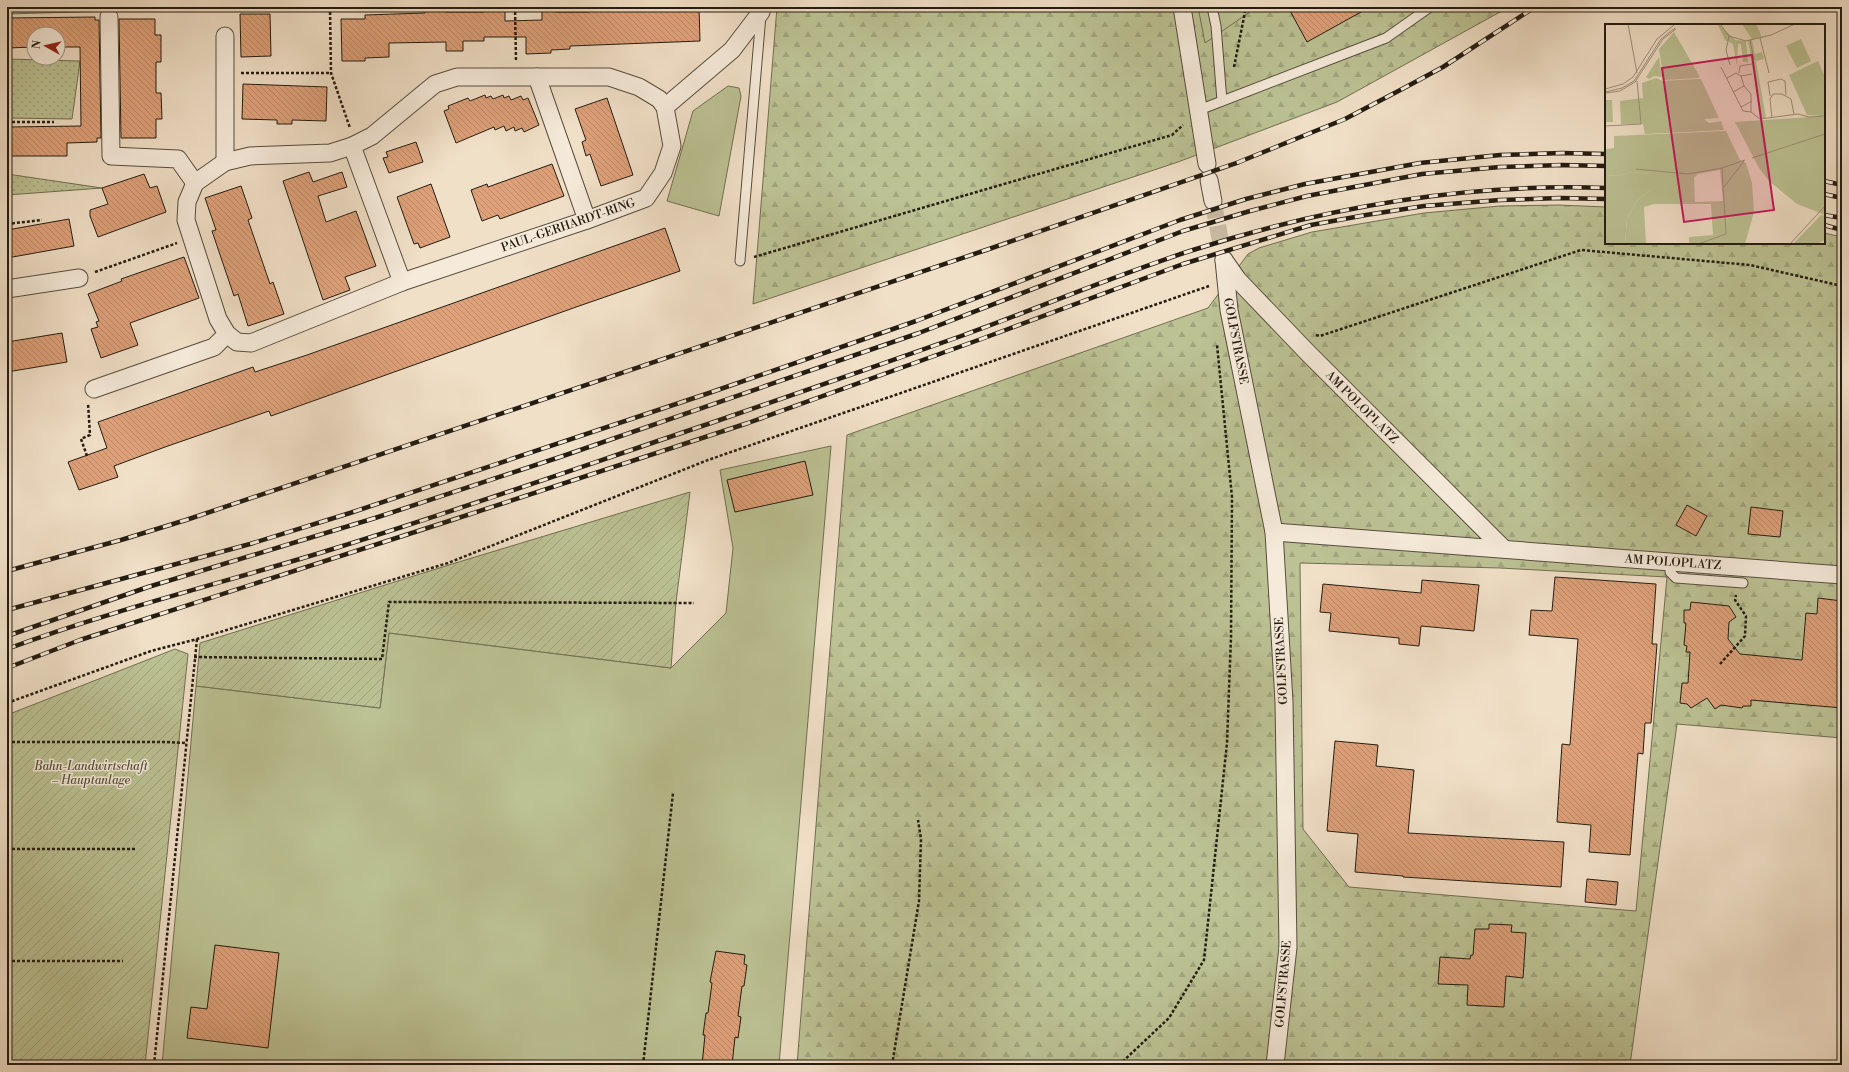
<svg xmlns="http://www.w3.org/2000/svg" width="1849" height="1072" font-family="'Libre Bodoni',serif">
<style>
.grass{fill:url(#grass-dots);stroke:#706f52}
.forest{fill:url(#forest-firs);stroke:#706f52;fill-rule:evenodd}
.park{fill:#bcc294;stroke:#706f52}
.garden{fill:url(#garden-furrows);stroke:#706f52}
.building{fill:url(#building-back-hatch);stroke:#241c11}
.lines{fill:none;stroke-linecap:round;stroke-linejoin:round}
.street-tunnel{stroke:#c8b9a3;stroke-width:17;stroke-dasharray:17 8;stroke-linecap:butt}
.lane-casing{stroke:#574d3f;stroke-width:11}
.street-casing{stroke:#574d3f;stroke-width:19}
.path{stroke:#241c11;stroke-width:2.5;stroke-dasharray:3 2;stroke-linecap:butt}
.lane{stroke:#f6ebdb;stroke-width:9}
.street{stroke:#f6ebdb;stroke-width:17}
.rail-casing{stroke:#241c11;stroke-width:4.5}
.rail{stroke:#f6ebdb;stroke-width:3;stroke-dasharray:9;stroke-linecap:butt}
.labels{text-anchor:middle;stroke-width:3;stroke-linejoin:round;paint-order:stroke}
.street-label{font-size:12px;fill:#241c11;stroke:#f6ebdb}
.park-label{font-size:12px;font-style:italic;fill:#524e38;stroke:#f6ebdb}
.inset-road{fill:none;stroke:#9f927f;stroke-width:1}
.view{fill:#c2185b;fill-opacity:0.15;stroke:#c2185b;stroke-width:2}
.inset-edge{fill:none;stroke:#241c11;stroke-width:2}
</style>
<defs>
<pattern id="grass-dots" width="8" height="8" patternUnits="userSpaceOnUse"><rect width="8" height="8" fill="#bcc294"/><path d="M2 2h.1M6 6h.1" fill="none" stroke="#a1a67f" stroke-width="1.8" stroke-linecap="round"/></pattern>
<pattern id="forest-firs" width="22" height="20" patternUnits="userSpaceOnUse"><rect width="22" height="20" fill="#bcc294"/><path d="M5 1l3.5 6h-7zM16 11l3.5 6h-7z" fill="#a1a67f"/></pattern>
<pattern id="garden-furrows" width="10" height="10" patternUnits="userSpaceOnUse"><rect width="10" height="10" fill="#bcc294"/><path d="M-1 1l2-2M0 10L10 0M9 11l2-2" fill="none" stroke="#a1a67f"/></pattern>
<pattern id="building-back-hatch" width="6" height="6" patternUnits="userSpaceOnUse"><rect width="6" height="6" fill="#dea17a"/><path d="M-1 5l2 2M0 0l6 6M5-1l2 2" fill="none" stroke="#be8a68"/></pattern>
</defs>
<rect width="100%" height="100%" fill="#f1e0c8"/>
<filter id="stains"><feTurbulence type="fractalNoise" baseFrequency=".005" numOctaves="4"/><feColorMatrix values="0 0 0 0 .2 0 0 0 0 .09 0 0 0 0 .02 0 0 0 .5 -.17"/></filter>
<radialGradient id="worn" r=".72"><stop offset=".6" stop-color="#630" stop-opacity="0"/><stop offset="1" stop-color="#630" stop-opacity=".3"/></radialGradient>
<!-- grass -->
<g class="grass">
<polygon points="7,59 80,61 72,119 7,118"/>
<polygon points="7,174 102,188 7,195"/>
</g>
<!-- forest -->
<g class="forest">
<polygon points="777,7 1509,7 1337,102 1178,162 753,304"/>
<path d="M1559,205l47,2v36h218v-10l18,4v501l-165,-14 -47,341h-833l50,-630 361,-127 40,-54 11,-6 53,-16 112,-19 76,-7zM1300,563l200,5 167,9 -31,334 -287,-24 -46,-58z"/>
</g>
<!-- park -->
<g class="park">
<polygon points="7,7 253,7 7,14"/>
<polygon points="1198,7 1257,7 1205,43"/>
<polygon points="728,86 739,88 741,96 719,216 667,201 693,111"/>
<polygon points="831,446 779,1065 162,1065 196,686 380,708 389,633 671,668 726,613 733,548 720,470"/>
</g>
<!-- garden -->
<g class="garden">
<polygon points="690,492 676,602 671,668 389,633 380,708 196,686 200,643 452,564"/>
<polygon points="175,649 188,654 145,1065 7,1065 7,715"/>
</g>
<!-- building -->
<g class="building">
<polygon points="555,7 555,12 589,12 589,7 699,7 700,41 570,46 570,49 551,50 551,53 526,54 526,37 484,37 484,41 463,41 463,51 446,51 446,42 389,43 389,57 365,58 365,61 342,61 341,19 365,19 365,15 425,13 425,10 446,10 446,12 484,12 484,8 505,8 505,21 542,20 542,8"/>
<polygon points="1288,7 1370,7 1307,42"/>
<polygon points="240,14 270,14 271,56 241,57"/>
<polygon points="95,17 95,20 99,20 101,138 97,138 97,142 67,143 67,156 7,156 7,127 81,126 80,47 58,47 58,34 34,34 34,47 7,48 7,18"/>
<polygon points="119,19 155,19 155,35 161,35 161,62 156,62 156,93 161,93 162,119 156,119 156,138 121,138"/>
<polygon points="243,84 327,87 326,121 292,120 292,124 277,124 277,120 242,119"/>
<polygon points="485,95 486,98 491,96 493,99 503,95 504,98 509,96 511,100 521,96 523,100 528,98 539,125 524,132 522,128 515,131 514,127 506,131 504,126 495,130 494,127 456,143 444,111 449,109 448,106 468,98 470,101"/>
<polygon points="607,98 633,175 601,186 590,154 586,156 582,142 586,140 575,109"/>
<polygon points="416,142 423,162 389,173 383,158 388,157 386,152"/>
<polygon points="552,164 564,196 500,219 498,215 482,221 471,190 487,184 488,187"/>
<polygon points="309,172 313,182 342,172 347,187 318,196 326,222 356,211 376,266 345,277 350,290 323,300 283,181"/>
<polygon points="144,174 150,188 157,186 166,212 98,237 90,216 90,210 108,204 102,188"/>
<polygon points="431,184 450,237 420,248 418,243 414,244 397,197"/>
<polygon points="241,186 252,218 248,220 270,284 273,282 284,314 248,326 238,294 234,296 212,231 216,230 205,198"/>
<polygon points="69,219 74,246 7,258 7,230"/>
<polygon points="665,228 680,271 579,306 271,416 269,411 165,447 114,466 118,477 79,490 68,462 107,448 98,422 253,367 255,372 307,355"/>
<polygon points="184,257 199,298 130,323 138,345 101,358 91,329 98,327 96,322 99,321 88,294 122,281 121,279"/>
<polygon points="62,333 67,362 7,372 7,342"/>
<polygon points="805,461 813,495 735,512 727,480"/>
<polygon points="1687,505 1707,516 1696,536 1676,525"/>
<polygon points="1751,507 1783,511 1780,537 1748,534"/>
<polygon points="1555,577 1656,584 1652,644 1657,644 1651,723 1645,723 1643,754 1638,753 1630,855 1589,852 1591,825 1557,822 1562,744 1570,745 1578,639 1529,635 1531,610 1552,611"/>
<polygon points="1422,580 1479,585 1474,631 1421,626 1419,646 1399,644 1399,638 1329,631 1331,613 1320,612 1323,584 1421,593"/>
<polygon points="1818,598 1842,601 1842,708 1751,700 1751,706 1743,706 1742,708 1721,705 1715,709 1707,698 1691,708 1687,704 1680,703 1682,683 1688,683 1690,652 1686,652 1687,646 1684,645 1686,623 1684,623 1684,610 1690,610 1691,602 1729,606 1736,617 1729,622 1728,639 1740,654 1802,660 1806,613 1817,614"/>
<polygon points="1335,741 1378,745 1376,766 1414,770 1408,833 1564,842 1561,887 1403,877 1403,876 1355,872 1358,834 1327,831"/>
<polygon points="1587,879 1618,882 1616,905 1585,902"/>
<polygon points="1489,924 1512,925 1511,932 1526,933 1523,978 1506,976 1504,1007 1467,1005 1468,985 1438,984 1440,957 1470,959 1471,955 1473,955 1475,929 1489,929"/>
<polygon points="215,945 279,953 268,1048 187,1038 191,1007 207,1009"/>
<polygon points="716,951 745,955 744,964 747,965 744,986 742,986 738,1016 741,1017 738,1038 735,1037 732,1065 702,1065 705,1035 703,1035 706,1013 708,1013 712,983 710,982"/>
</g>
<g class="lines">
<!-- street-tunnel -->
<polyline class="street-tunnel" points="1213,201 1224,260"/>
<!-- lane casing -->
<g class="lane-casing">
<g id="lane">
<polyline points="1212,7 1216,26 1222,101"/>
<polyline points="1199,110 1386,38 1430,7"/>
<polyline points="740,261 761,15"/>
<polyline points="1670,562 1670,572 1676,578 1743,583"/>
</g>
</g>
<!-- street casing -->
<g class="street-casing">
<g id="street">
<polyline points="1182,7 1207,164"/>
<polyline points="109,17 111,156 178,159 195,183"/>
<polyline points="537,77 587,220"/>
<polyline points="665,107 732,50 761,12 762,7"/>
<polyline points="352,146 402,282"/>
<polyline points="225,162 225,36"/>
<polyline points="1209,180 1213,201"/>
<polyline points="1224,260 1229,310 1274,532 1284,702 1288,947 1275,1065"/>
<polyline points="1224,260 1238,280 1307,352 1504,549"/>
<polyline points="7,289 79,278"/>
<polyline points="94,389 214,347 227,334 237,342 251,343 402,282 587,220 646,198 663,173 672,146 665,107 659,99 639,87 609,77 457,77 435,84 372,136 352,146 330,153 250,156 225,162 195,183 187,202 186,220 218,319 227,334"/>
<polyline points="1274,532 1842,575"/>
</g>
</g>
<!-- path -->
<g class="path">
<polyline points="330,7 331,73 350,128"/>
<polyline points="515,7 516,61"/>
<polyline points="1234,67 1246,7"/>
<polyline points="241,73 331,73"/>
<polyline points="7,122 54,122"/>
<polyline points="7,224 42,220"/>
<polyline points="754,257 1172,135 1183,125"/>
<polyline points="95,272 177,243"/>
<polyline points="1316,335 1320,336 1581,250 1750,265 1842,286"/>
<polyline points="87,456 81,439 90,435 88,403"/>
<polyline points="194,657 382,659 389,602 694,603"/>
<polyline points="1720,664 1745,636 1746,616 1735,600 1736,595"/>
<polyline points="7,703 151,651 197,639 448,563 708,460 1209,286"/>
<polyline points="7,742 166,742 185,743"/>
<polyline points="7,849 136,849"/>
<polyline points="7,961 123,961"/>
<polyline points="154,1065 197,639"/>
<polyline points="643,1065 673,793"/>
<polyline points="892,1065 919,901 921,839 918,820"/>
<polyline points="1119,1065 1169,1018 1204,960 1227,743 1231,637 1232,497 1217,345"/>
</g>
<!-- lane -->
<use href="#lane" class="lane"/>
<!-- street -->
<use href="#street" class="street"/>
<!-- rail casing -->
<g class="rail-casing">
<g id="rail">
<polyline points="1824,181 1842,185"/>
<polyline points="1824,194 1842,198"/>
<polyline points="1824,215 1842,218"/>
<polyline points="1824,225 1842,230"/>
<polyline points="7,571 121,540 186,520 989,249 1239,162 1345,119 1406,87 1443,67 1535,7"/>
<polyline points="7,610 250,544 350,513 709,393 916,321 1180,220 1246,199 1305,184 1420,163 1500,155 1562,153 1606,154"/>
<polyline points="7,636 148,587 375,518 560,457 919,333 1183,231 1250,211 1307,196 1422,174 1500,167 1562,165 1606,166"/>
<path d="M7,649c108,-40 220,-67 329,-101 126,-39 250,-83 375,-125 84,-29 169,-58 253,-88 77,-28 152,-60 229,-85 134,-43 272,-67 413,-62"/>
<polyline points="7,668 80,640 446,522 748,423 984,338 1183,264 1311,225 1366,215 1424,206 1500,200 1560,198 1606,199"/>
</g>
</g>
<!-- rail -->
<use href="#rail" class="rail"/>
</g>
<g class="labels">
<!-- street labels -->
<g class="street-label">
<text transform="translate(568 225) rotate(-19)" y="4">PAUL-GERHARDT-RING</text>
<text transform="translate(1236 341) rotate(79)" y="4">GOLFSTRASSE</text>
<text transform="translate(1362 407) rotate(45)" y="4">AM POLOPLATZ</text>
<text transform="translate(1673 562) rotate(4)" y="4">AM POLOPLATZ</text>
<text transform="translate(1281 661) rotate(-93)" y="4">GOLFSTRASSE</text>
<text transform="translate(1283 984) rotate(-85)" y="4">GOLFSTRASSE</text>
</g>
<!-- park labels -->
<g class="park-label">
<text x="91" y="770">Bahn-Landwirtschaft<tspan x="91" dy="14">– Hauptanlage</tspan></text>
</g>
</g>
<!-- overview -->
<g transform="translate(1605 24)">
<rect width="220" height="220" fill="#f1e0c8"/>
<path d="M109,0h5l16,16 11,1 2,21h-5l-2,-18h-3l-1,22 -4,-22 -8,-4 -7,-15zM27,148l18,2v16l-13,11 -10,18 -2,25h-20v-69l13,1z" fill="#bcc294"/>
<path d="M220,92v99l-28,-11 -28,-23 -10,-13 -24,-46zM121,107l14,29 6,3 6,20 2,29 -9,32h-56v-7l24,-2 -2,-31h-57l-10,3 2,37h-21l2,-25 10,-18 13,-11v-16l-18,-2 -14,4 -13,-1v-26l9,-1v-12zM115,146l3,31 -28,1 -1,-24 4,-4zM11,160l13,2 3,4h-27v-5zM12,175l2,4 -10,40 -4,1 6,-25 -6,-8 12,-8 -1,-3 -11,3v-2zM216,191l4,1v24l-8,4h-24z" fill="#bcc294" fill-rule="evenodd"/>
<path d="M137,0h14l6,13 -10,3 3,14 7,-2 2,7 -8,2 10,57h-5l-13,-78 4,-1zM196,15l10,22 -14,7 -11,-22zM213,37l7,16v36l-2,3 -16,-1 -18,-40zM51,54l7,3 34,-2v16h7v24l5,4 12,-2 3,9 -79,4 -2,-10h-22l-1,-23 23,-3 -1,-15zM0,76h7l1,22h-8zM220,112v64l-28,-10 -10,-7 -24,-27z" fill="#bcc294"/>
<path d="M69,8l26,45 -1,1 -35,2 -5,-31zM54,33l3,20 -8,-1 -5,3 -3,-2zM92,55h4l18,39 -15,1v-24h-7z" fill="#bcc294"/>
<path class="inset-road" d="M23,0l9,49M115,0l9,12 17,5 25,-6 24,-11M124,12l-3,14 4,15M155,14l9,35M145,16l4,20M116,43l22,44 8,1M134,49l1,-7 12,-2M136,52l3,10 7,8v18M122,54l9,-5 5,3 11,-2M0,65l18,-5 10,-7 24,-38 17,-14M0,68l17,-4 12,-7 27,-42 14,-11M128,68l11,-6M0,69l15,-2 15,-9 28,-43 13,-10M165,72l-2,-14 13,-3 4,2 1,14M136,83l11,-6M146,88l9,7 38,-5 11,3 16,-1M167,94l-2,-19 3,-5h9l9,5 3,15M0,102l36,-2 -4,-43M147,134l73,-24M31,145l52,5 34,-6 23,-8M119,163l20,-26M93,220l28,-10 -4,-66M185,220l35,-38"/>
<path class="view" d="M147,31l22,155 -90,12 -22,-154z"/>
<rect width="220" height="220" class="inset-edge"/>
</g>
<!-- margin -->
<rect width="1849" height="1072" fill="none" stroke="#f1e0c8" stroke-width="24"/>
<rect x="8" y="8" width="1833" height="1056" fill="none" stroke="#241c11" stroke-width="2"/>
<rect x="12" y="12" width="1825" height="1048" fill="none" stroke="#241c11"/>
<!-- north arrow -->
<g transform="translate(46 46) rotate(278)"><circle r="19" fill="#f6ebdb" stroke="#a2988a"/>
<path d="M0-3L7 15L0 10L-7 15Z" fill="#8f2418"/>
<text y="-6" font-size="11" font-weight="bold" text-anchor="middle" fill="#241c11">N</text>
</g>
<rect width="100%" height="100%" filter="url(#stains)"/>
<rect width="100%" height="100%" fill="url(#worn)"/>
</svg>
